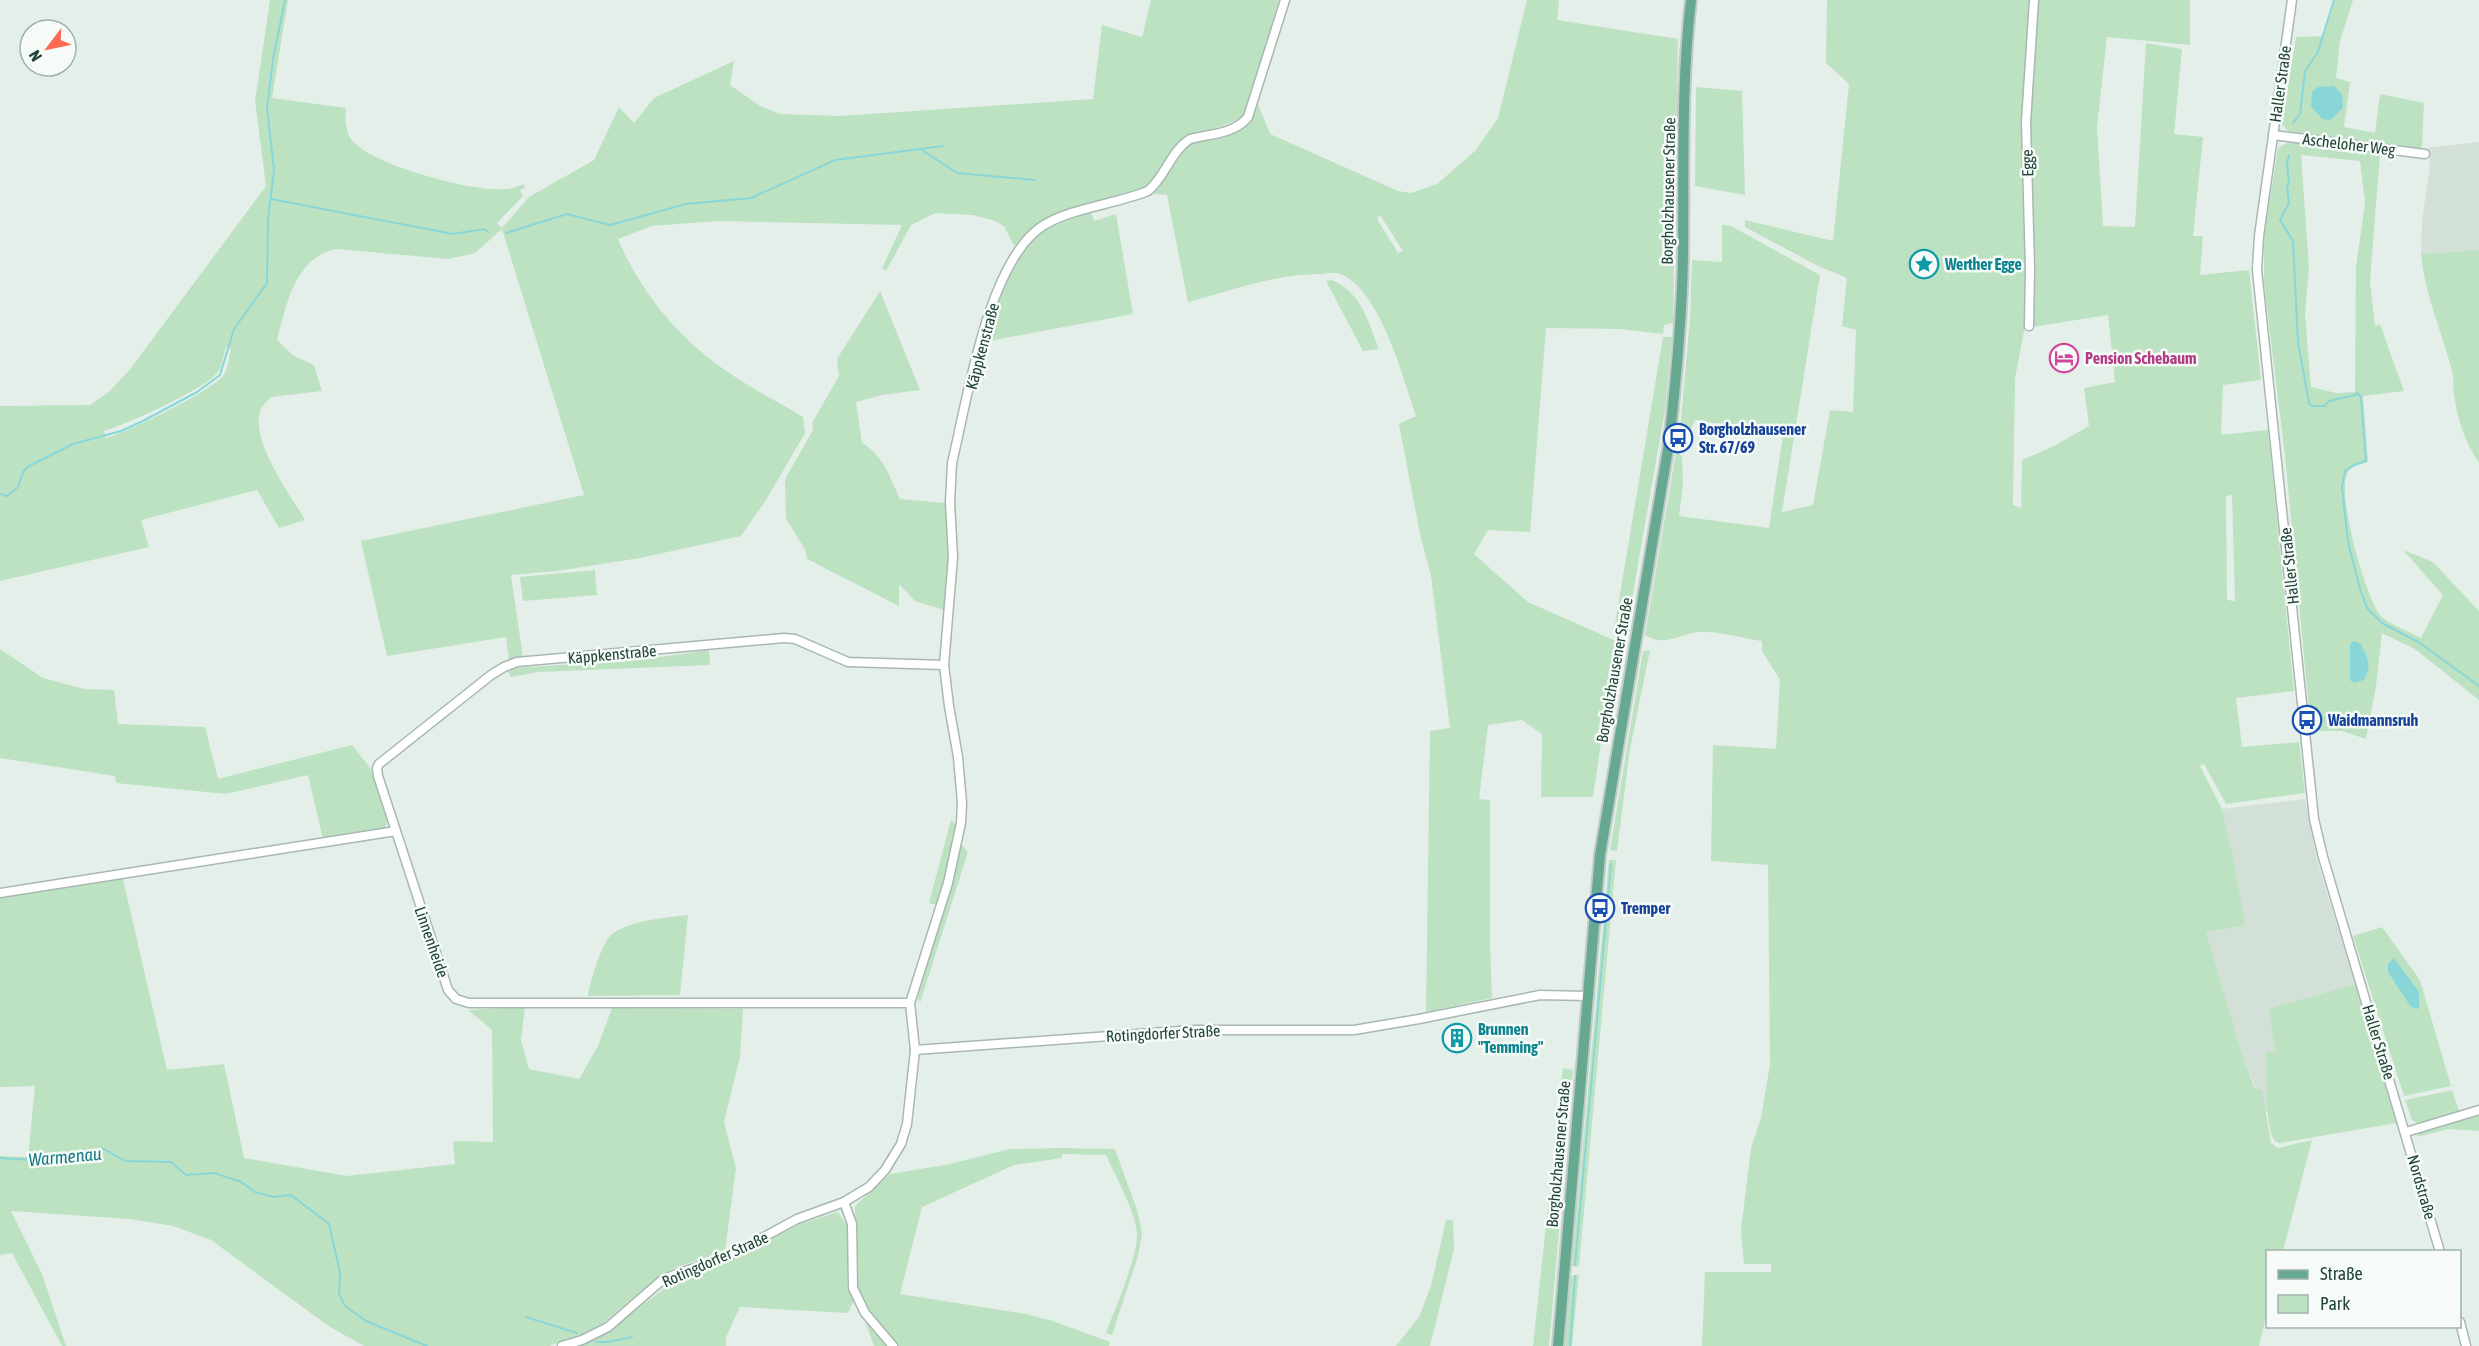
<svg xmlns="http://www.w3.org/2000/svg" width="2479" height="1346" font-family="'Asap Condensed',sans-serif">
<style>
.built{fill:#d3e0d8}
.green{fill:#bce2c2;fill-rule:evenodd}
.water{fill:#89d6d9}
.lines{fill:none;stroke-linecap:round;stroke-linejoin:round}
.stream{stroke:#89d6d9;stroke-width:2}
.minor-casing{stroke:#a7b8b1;stroke-width:11}
.major-casing{stroke:#c1cbc7;stroke-width:14}
.minor{stroke:#fff;stroke-width:8}
.major{stroke:#66a990;stroke-width:10}
.labels{text-anchor:middle;stroke-width:5;stroke-linejoin:round;paint-order:stroke}
.street-label{font-size:16px;fill:#224437;stroke:#f6fbf8}
.culture-label{font-size:16px;font-weight:bold;fill:#0d838f;stroke:#f6fbf8;text-anchor:start}
.hotel-label{font-size:16px;font-weight:bold;fill:#b23c85;stroke:#f6fbf8;text-anchor:start}
.transit-label{font-size:16px;font-weight:bold;fill:#164399;stroke:#f6fbf8;text-anchor:start}
.water-label{font-size:18px;font-style:italic;fill:#157b81;stroke:#f6fbf8}
</style>
<rect width="100%" height="100%" fill="#e5efea"/>
<!-- built -->
<g class="built">
<polygon points="2479,142 2479,250 2421,254 2422,221 2430,165 2428,148"/>
<polygon points="2305,799 2317,860 2355,984 2270,1009 2275,1052 2267,1053 2269,1113 2265,1111 2262,1091 2256,1089 2242,1054 2206,932 2244,925 2233,855 2222,809"/>
</g>
<!-- green -->
<g class="green">
<path d="M270,0h18l-16,98 74,10c-1,11 -1,21 5,31 18,26 125,54 155,50 6,0 12,-3 18,-5l1,4 -5,2 3,6 -26,27 5,5 27,-31 65,-37 25,-53 15,16 20,-25 80,-37 -4,24 30,21 20,8 60,2 253,-17 9,-74 40,12 9,-37h128l-34,114 -4,5 -58,20c-16,13 -20,36 -37,48l-95,29 -17,10 -20,20 -10,-20 -9,-5 -22,-6 -38,-2 -24,12 -25,46 -4,-3 20,-43 -185,-4 -65,5 -34,13c22,53 62,101 110,133 24,17 51,30 75,45l2,16 -39,67 -25,36 -101,22 -83,13 -46,4 12,83 -14,2 -3,-23 -119,19 -26,-115 223,-46 -82,-266 -27,24 -26,6 -113,-10c-41,8 -50,57 -59,91l17,16 20,9 8,26 -51,6c-4,4 -10,10 -11,15 -9,30 30,82 45,108l-26,8 -22,-38 -116,30 8,27 -149,34v-175l90,-1 19,-13 22,-24 135,-182 -11,-85zM226,347l5,2c-2,8 -3,21 -8,27 -12,15 -97,57 -117,62l-2,-7c24,-7 97,-40 113,-58 6,-6 6,-18 9,-26z"/>
<path d="M1527,0h32l-2,20 121,19 -5,284 -9,2 -1,9 -43,-5 -74,-1 -16,204 -42,-2 -14,24 54,48 88,39 -23,156h-52l1,-63 -20,-14 -34,5 -9,74 11,1v141l2,57 -66,14 4,-281 20,-3 -19,-152 -11,-42 -21,-110 17,-8c-13,-38 -36,-127 -76,-142 -7,-3 -15,0 -22,0 -43,0 -88,17 -130,28l-21,-107 -14,-1c12,-13 20,-39 34,-49 29,-22 54,8 71,-41l12,30 128,57 13,2 26,-9 38,-33 23,-33zM1380,215l23,36 -5,2 -21,-34z"/>
<path d="M1827,0h203l-5,326 -10,52 -2,127 8,3 1,-48 32,-14 35,-20 -5,-38 31,-6 -7,-67 -76,12 -3,-205 8,-122h153v45l-83,-8 -10,90 6,99 32,1 11,-184 36,6 -8,85 29,3 -10,99h10l-3,39 49,-5 12,110 -38,5 -2,50 47,-5 26,261 -58,7 6,49 57,-5 6,51 -79,11 -22,-40 -4,2 22,43 11,46 12,70 -39,7 36,122 13,35 7,1 9,53 7,5 34,-8 -29,111 -15,1 -1,60 -8,34h-557l3,-74h66v-8h-27l-3,-34 10,-82 10,-30 9,-54 -2,-199 -57,-4 2,-116 63,4 4,-69 -18,-29v-10c-20,-3 -42,-10 -62,-9 -20,1 -35,16 -55,3l31,-183 6,4 1,29 -4,31 90,12 14,-93 -88,-15 -10,22 -6,-2 11,-121 2,-59 30,2v-37l9,1 89,49 -38,237 31,-7 17,-95 23,2 3,-82 -14,-4 5,-48 -27,-11 -75,-40v-7l88,21 16,-157 -23,-21zM2231,495h1l3,106 -8,-1 -1,-103z"/>
<polygon points="2335,0 2353,0 2340,41 2336,78 2350,82 2344,127 2375,133 2380,94 2424,103 2422,146 2419,149 2288,131 2282,124 2296,37 2324,36"/>
<polygon points="1696,87 1742,91 1745,195 1695,186"/>
<path d="M2289,142l91,12 -10,127 5,45 5,-2 24,67 -41,5 5,66c-7,2 -16,3 -20,10 -13,18 18,126 32,143 7,8 30,17 41,23l22,-43 -40,-45 30,12 46,49v89l-64,-51 -33,-16 -6,53 -10,53 -24,-8h-31l-25,-266 -22,-183v-45l14,-89zM2301,155l59,6 5,42 -9,64 -1,125 -19,1 -25,-6 -6,-72 4,-48z"/>
<path d="M1091,212l3,9 22,-7 17,100 -144,27 -3,-3c9,-36 23,-82 54,-105 15,-11 34,-15 51,-21z"/>
<path d="M2479,250v213c-14,-21 -22,-44 -25,-69 -1,-8 0,-16 -2,-23 -10,-40 -27,-75 -31,-117z"/>
<path d="M1331,280c30,11 37,41 48,69l-16,2 -37,-70z"/>
<path d="M880,291l40,99 -38,5 -26,7 6,41c21,12 28,34 38,56l46,4 2,55 -4,52 -29,-9 -16,-17v22l-92,-47 -2,-10 -19,-30 -1,-40 28,-49 -1,-7 27,-47 -2,-17z"/>
<polygon points="1663,337 1672,337 1665,410 1626,633 1614,630"/>
<polygon points="595,570 597,595 523,601 520,577"/>
<polygon points="0,649 43,678 84,689 114,690 118,724 205,727 218,779 352,745 371,769 388,821 385,828 323,839 308,775 226,794 116,783 115,776 0,758"/>
<polygon points="709,650 710,665 538,672 511,677 507,671 516,668 647,659"/>
<polygon points="1650,650 1630,749 1617,851 1610,850 1643,651"/>
<polygon points="951,820 956,825 945,882 938,905 929,903"/>
<polygon points="961,844 968,852 920,1003 918,998"/>
<polygon points="1609,860 1616,860 1579,1267 1572,1266"/>
<polygon points="123,879 167,1070 224,1064 244,1158 347,1176 455,1164 453,1141 493,1142 492,1030 468,1010 525,1007 521,1040 529,1069 579,1079 598,1046 612,1008 743,1009 740,1057 724,1122 736,1168 725,1251 672,1269 641,1291 603,1323 581,1335 549,1346 364,1346 330,1327 211,1240 173,1226 130,1219 11,1211 42,1274 66,1346 62,1346 12,1253 0,1255 0,1156 28,1157 35,1086 0,1087 0,898"/>
<path d="M688,915l-8,80 -92,1c2,-14 13,-51 23,-61 16,-14 57,-18 77,-20z"/>
<polygon points="2382,927 2420,980 2451,1086 2404,1096 2353,936"/>
<path d="M2355,984l41,139 -116,20c-4,-1 -5,-1 -7,-5 -8,-17 -6,-65 -7,-86h9l-6,-43z"/>
<polygon points="1563,1068 1573,1070 1549,1346 1533,1346"/>
<polygon points="2452,1090 2459,1111 2417,1123 2412,1120 2405,1100"/>
<polygon points="2479,1115 2479,1131 2449,1129 2415,1137 2423,1131"/>
<path d="M1061,1148l54,1 23,64 4,21 -4,22 -26,79 -6,-2c9,-25 31,-73 31,-99 -1,-22 -22,-58 -31,-79l-44,-1v4l-48,7 -92,42 -22,87 126,20 27,7 57,21 -1,4h-210l-31,-35 -12,-26 -1,-79 35,-32 60,-10 60,-15z"/>
<polygon points="838,1212 847,1226 847,1284 854,1300 848,1313 740,1307 726,1337 726,1346 577,1346 609,1331 676,1279 729,1261 800,1224"/>
<polygon points="1446,1220 1453,1220 1454,1249 1430,1346 1396,1346 1419,1317 1431,1286"/>
<polygon points="1579,1274 1572,1346 1565,1346 1571,1276"/>
<polygon points="863,1316 890,1346 874,1346"/>
</g>
<!-- water -->
<g class="water">
<polygon points="2334,86 2342,94 2343,108 2330,120 2322,119 2311,106 2312,92 2318,87"/>
<path d="M2354,641l7,3c6,16 12,18 3,36l-10,3 -4,-3v-36z"/>
<polygon points="2394,958 2419,992 2419,1009 2411,1007 2388,972 2388,964"/>
</g>
<g class="lines">
<!-- stream -->
<g class="stream">
<polyline points="2293,123 2300,114 2305,71 2318,52 2334,0"/>
<polyline points="922,150 957,173 1035,180"/>
<polyline points="2289,155 2287,164 2289,184 2287,186 2289,203 2280,220 2293,241 2298,342 2309,403 2311,406 2325,406 2329,401 2355,395 2357,393 2361,397 2366,461 2354,465 2345,471 2342,487 2348,542 2360,589 2367,608 2382,623 2420,643 2479,686"/>
<polyline points="271,199 453,234 484,229 488,232"/>
<polyline points="506,233 567,214 610,225 686,204 751,198 835,160 943,146"/>
<polyline points="0,494 7,496 18,487 23,472 29,466 73,444 121,431 143,421 197,392 220,375 234,329 267,283 268,219 274,170 267,109 273,59 285,0"/>
<path d="M0,1158c36,4 69,0 104,-9l21,12 46,1 15,13 29,-2 26,9 14,10 18,5 18,-2 38,29 11,49 -1,21 6,12 21,15 61,25"/>
<polyline points="1575,1265 1611,864"/>
<polyline points="526,1317 577,1333"/>
<polyline points="596,1342 608,1342 632,1337"/>
<polyline points="1570,1346 1575,1276"/>
</g>
<!-- minor casing -->
<g class="minor-casing">
<g id="minor">
<polyline points="2292,0 2259,236 2257,270 2314,819 2323,857 2440,1252"/>
<polyline points="2273,135 2425,154"/>
<polyline points="2029,326 2030,268 2026,122 2034,0"/>
<polyline points="396,831 378,776 377,768 379,764 491,675 504,667 517,662 784,638 795,639 848,662 944,665"/>
<polyline points="0,893 396,831 448,990 456,999 469,1003 910,1003"/>
<polyline points="915,1050 1193,1030 1354,1030 1419,1019 1540,995 1587,996"/>
<polyline points="2406,1132 2479,1110"/>
<polyline points="844,1202 852,1224 853,1288 865,1313 893,1346"/>
<polyline points="2460,1322 2466,1346"/>
<path d="M562,1346l20,-6 26,-13 53,-46 13,-6 53,-18 70,-38 47,-17 25,-15 16,-17 16,-26 6,-20 8,-74 -5,-47 38,-120 13,-60 1,-20 -4,-46 -9,-51 -5,-41 9,-108 -3,-55 2,-39c15,-62 36,-204 92,-238 28,-17 72,-21 104,-34 18,-15 22,-39 42,-52 19,-5 45,-5 58,-22l37,-117"/>
</g>
</g>
<!-- major casing -->
<g class="major-casing">
<path id="major" d="M1558,1346l42,-491 69,-412c7,-62 13,-124 14,-187 1,-85 -2,-171 8,-256"/>
</g>
<!-- minor -->
<use href="#minor" class="minor"/>
<!-- major -->
<use href="#major" class="major"/>
</g>
<!-- icons -->
<defs>
<g id="sight-ring" transform="scale(1.5)"><circle r="9.5" fill="#f6fbf8" stroke="#0f9aa8" stroke-width="1.5"/><path d="M0-6L1.8-2.2L6-1.7L2.9 1.2L3.7 5.4L0 3.3L-3.7 5.4L-2.9 1.2L-6-1.7L-1.8-2.2Z" fill="#0f9aa8"/></g>
<g id="hotel-ring" transform="scale(1.5)"><circle r="9.5" fill="#f6fbf8" stroke="#d1479c" stroke-width="1.5"/><path d="M-6-4.5h1.5V1H6V5H4.5V3h-9V5H-6ZM-4 0a1.8 1.8 0 1 1 3.6 0ZM.5 0V-2.5h3Q6-2.5 6 0Z" fill="#d1479c"/></g>
<g id="bus-ring" transform="scale(1.5)"><circle r="9.5" fill="#f6fbf8" stroke="#1a4fb4" stroke-width="1.5"/><path d="M-5-6H5V4H4V6H2V4H-2V6H-4V4H-5ZM-3.5-4V0h7V-4ZM-3.5 1.2v1.5H-2V1.2ZM2 1.2v1.5H3.5V1.2Z" fill="#1a4fb4"/></g>
<g id="building-ring" transform="scale(1.5)"><circle r="9.5" fill="#f6fbf8" stroke="#0f9aa8" stroke-width="1.5"/><path d="M-4-6H4V6H1V3H-1V6H-4ZM-2.5-4.3h1.7v1.8h-1.7ZM.8-4.3h1.7v1.8H.8ZM-2.5-1h1.7V.8h-1.7ZM.8-1h1.7V.8H.8Z" fill="#0f9aa8"/></g>
</defs>
<g fill-rule="evenodd">
<use href="#sight-ring" x="1924" y="264"/>
<use href="#hotel-ring" x="2064" y="358"/>
<use href="#bus-ring" x="1678" y="438"/>
<use href="#bus-ring" x="2307" y="720"/>
<use href="#bus-ring" x="1600" y="908"/>
<use href="#building-ring" x="1457" y="1038"/>
</g>
<g class="labels">
<!-- street labels -->
<g class="street-label">
<text transform="translate(2280 84) rotate(-82)" y="6">Haller Straße</text>
<text transform="translate(2349 144) rotate(7)" y="6">Ascheloher Weg</text>
<text transform="translate(2027 163) rotate(-92)" y="6">Egge</text>
<text transform="translate(1668 191) rotate(-89)" y="6">Borgholzhausener Straße</text>
<text transform="translate(982 346) rotate(-75)" y="6">Käppkenstraße</text>
<text transform="translate(2289 566) rotate(-96)" y="6">Haller Straße</text>
<text transform="translate(612 654) rotate(-5)" y="6">Käppkenstraße</text>
<text transform="translate(1614 670) rotate(-80)" y="6">Borgholzhausener Straße</text>
<text transform="translate(432 942) rotate(71)" y="6">Linnenheide</text>
<text transform="translate(1163 1033) rotate(-3)" y="6">Rotingdorfer Straße</text>
<text transform="translate(2379 1042) rotate(73)" y="6">Haller Straße</text>
<text transform="translate(1558 1154) rotate(-85)" y="6">Borgholzhausener Straße</text>
<text transform="translate(2422 1187) rotate(74)" y="6">Nordstraße</text>
<text transform="translate(715 1259) rotate(-24)" y="6">Rotingdorfer Straße</text>
</g>
<!-- culture labels -->
<g class="culture-label">
<text x="1945" y="270">Werther Egge</text>
<text x="1478" y="1035">Brunnen<tspan x="1478" dy="18">"Temming"</tspan></text>
</g>
<!-- hotel labels -->
<g class="hotel-label">
<text x="2085" y="364">Pension Schebaum</text>
</g>
<!-- transit labels -->
<g class="transit-label">
<text x="1699" y="435">Borgholzhausener<tspan x="1699" dy="18">Str. 67/69</tspan></text>
<text x="2328" y="726">Waidmannsruh</text>
<text x="1621" y="914">Tremper</text>
</g>
<!-- water labels -->
<g class="water-label">
<text transform="translate(65 1157) rotate(-5)" y="6">Warmenau</text>
</g>
</g>
<!-- legend -->
<rect x="2266" y="1250" width="195" height="78" fill="#f6fbf8" stroke="#a1b2ab" stroke-width="1.5"/>
<rect x="2278" y="1270" width="30" height="9" fill="#66a990" stroke="#a1b2ab" stroke-width="1.5"/>
<text x="2320" y="1280" font-size="18" fill="#224437">Straße</text>
<rect x="2278" y="1295" width="30" height="18" fill="#bce2c2" stroke="#a1b2ab" stroke-width="1.5"/>
<text x="2320" y="1310" font-size="18" fill="#224437">Park</text>
<!-- north arrow -->
<g transform="translate(48 48) rotate(238)"><circle r="28" fill="#f6fbf8" stroke="#a1b2ab" stroke-width="1.5"/>
<path d="M0-4.5L10 22L0 15L-10 22Z" fill="#fe6a54"/>
<text y="-9" font-size="16" font-weight="bold" text-anchor="middle" fill="#224437">N</text>
</g>
</svg>
